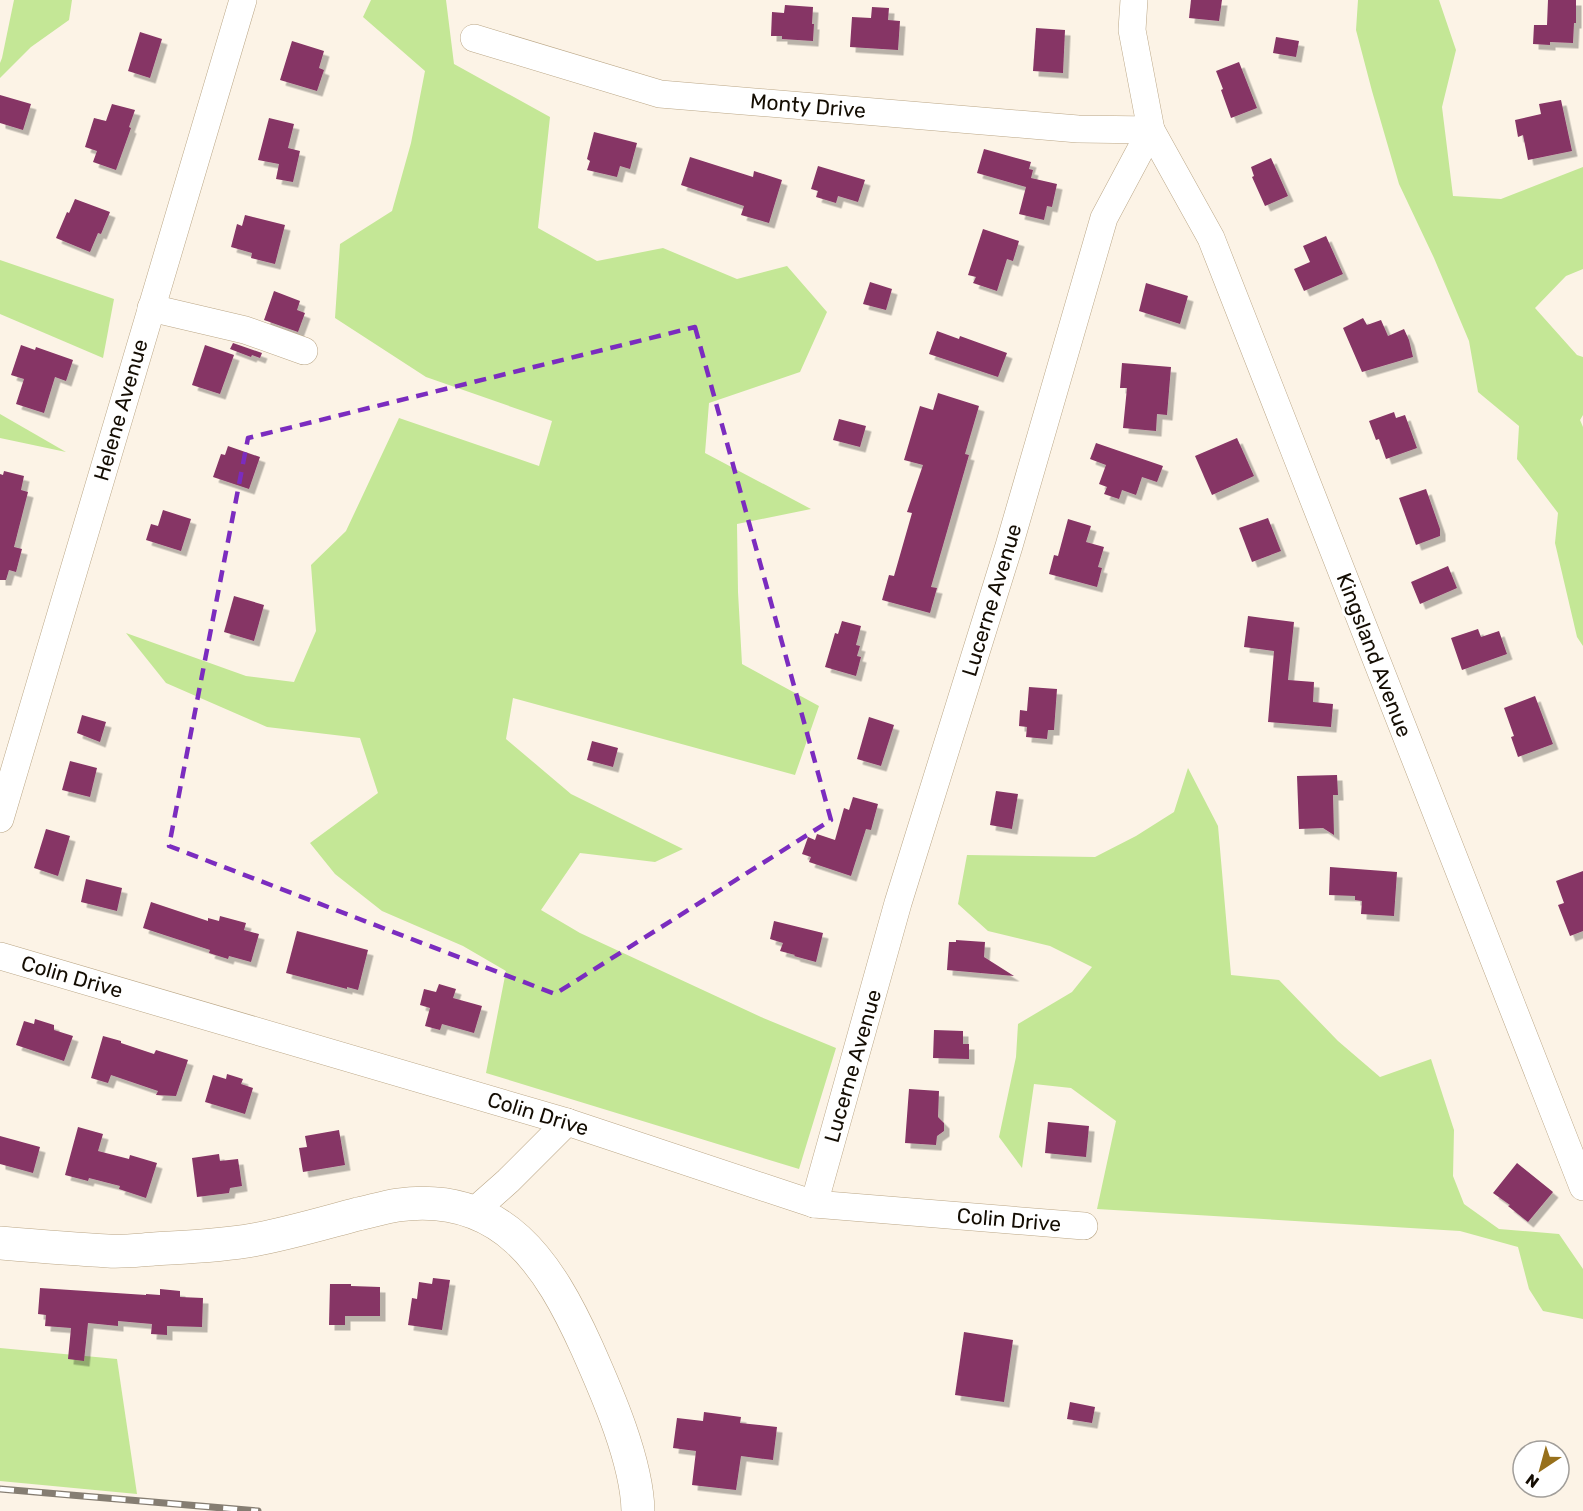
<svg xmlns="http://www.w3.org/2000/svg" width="1583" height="1511" font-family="Rubik,sans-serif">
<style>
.green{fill:#c4e796}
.building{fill:#863465;filter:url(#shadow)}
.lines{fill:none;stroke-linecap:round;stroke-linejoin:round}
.minor-casing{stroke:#bba787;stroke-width:28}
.major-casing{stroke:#bba787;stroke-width:34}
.minor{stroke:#fff;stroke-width:27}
.major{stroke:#fff;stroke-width:33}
.rail-casing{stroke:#857d72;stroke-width:7}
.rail{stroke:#fff;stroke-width:4.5;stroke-dasharray:14;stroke-linecap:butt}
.marked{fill:none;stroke:#7b2cbf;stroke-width:4.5;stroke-dasharray:12 8;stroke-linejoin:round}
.labels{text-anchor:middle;stroke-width:6;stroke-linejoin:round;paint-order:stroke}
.street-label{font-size:21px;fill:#140d03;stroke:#fff}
</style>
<defs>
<filter id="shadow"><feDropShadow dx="5.5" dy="5.5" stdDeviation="0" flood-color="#0004"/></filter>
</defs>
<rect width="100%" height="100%" fill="#fcf3e6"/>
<!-- green -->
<g class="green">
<polygon points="14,0 72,0 69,20 31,47 0,78 0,63 2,58"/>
<polygon points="371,0 446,0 454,64 550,117 538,228 597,261 663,248 737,279 787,266 827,312 800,372 709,403 705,453 811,509 737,524 738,592 742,664 819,706 795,775 513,698 506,739 571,794 683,849 655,862 580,853 541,910 580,933 761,1017 836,1048 799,1169 486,1073 506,971 463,946 382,911 335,874 310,843 378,793 360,738 267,727 166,683 126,633 246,676 294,682 316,631 311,565 346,531 399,418 539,466 552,421 426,377 335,318 340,244 392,211 411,143 425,71 363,17"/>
<polygon points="1358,0 1439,0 1456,50 1442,107 1453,196 1501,199 1583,167 1583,269 1566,276 1535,308 1577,355 1583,357 1583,415 1580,420 1583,427 1583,646 1577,637 1555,543 1558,513 1517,459 1519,426 1478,392 1469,341 1434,258 1399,184 1372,91 1356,30"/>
<polygon points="0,260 114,299 103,358 0,314"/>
<polygon points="0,414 66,452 0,438"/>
<polygon points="1188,768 1218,826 1231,975 1279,980 1338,1041 1380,1077 1431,1059 1454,1130 1453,1176 1464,1204 1499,1229 1559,1234 1583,1269 1583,1319 1543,1311 1529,1289 1518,1247 1460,1231 1097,1209 1116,1121 1071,1088 1034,1084 1022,1168 999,1137 1016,1057 1018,1024 1072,992 1092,967 1050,946 988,931 958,904 967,855 1095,857 1136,836 1174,812"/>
<polygon points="0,1348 117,1359 137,1494 0,1481"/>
</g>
<!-- building -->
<g class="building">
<polygon points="1191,0 1222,0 1219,21 1189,18"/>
<polygon points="1548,0 1576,0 1576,23 1574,23 1573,43 1550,42 1550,45 1533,44 1534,25 1547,25"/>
<polygon points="785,5 813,7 812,24 814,24 813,41 782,39 782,36 771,36 772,12 784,13"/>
<polygon points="872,7 889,8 888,20 900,21 898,50 850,47 852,17 871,18"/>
<polygon points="1036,28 1065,30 1063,73 1033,71"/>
<polygon points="140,32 162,39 150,78 128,71"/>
<polygon points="1276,37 1299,41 1296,57 1273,53"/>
<polygon points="292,41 324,51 319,68 324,70 317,91 280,80"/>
<polygon points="1239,62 1257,108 1231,118 1221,90 1223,89 1216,71"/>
<polygon points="0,95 31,104 23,130 0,123"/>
<polygon points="1561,100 1572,151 1528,160 1523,135 1518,137 1515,120 1541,114 1539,104"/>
<polygon points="112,104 135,110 129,127 131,128 116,170 93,162 97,151 85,147 94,118 106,121"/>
<polygon points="269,118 294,124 288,148 300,151 293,182 276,179 279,164 258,160"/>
<polygon points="594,132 637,143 630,169 620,166 617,177 587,170 590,161 587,159"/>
<polygon points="984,149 1031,162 1029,169 1033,170 1031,178 1057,184 1052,207 1047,206 1044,220 1019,214 1026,187 977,173"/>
<polygon points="690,157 753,177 754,171 782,180 769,223 741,215 744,206 681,185"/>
<polygon points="1271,158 1288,196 1265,206 1252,177 1254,176 1251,167"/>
<polygon points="818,166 865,180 858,202 838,196 836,203 816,197 818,191 811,189"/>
<polygon points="75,199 110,212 101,234 98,233 90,252 56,238 67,212 69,213"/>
<polygon points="245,215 285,225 275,264 251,258 252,253 231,247 237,224 242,226"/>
<polygon points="983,229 1019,241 1013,261 1007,259 997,291 973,283 976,277 968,275"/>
<polygon points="1326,236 1343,274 1304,291 1294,269 1310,262 1303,246"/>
<polygon points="870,282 892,289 886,310 863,304"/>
<polygon points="1146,283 1188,296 1180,324 1139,311"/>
<polygon points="274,291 300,301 297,310 305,313 298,332 264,320"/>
<polygon points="1363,318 1367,325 1381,320 1388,336 1404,329 1409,340 1413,357 1362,372 1343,328"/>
<polygon points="937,331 959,339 960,336 1007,353 998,377 929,354"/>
<polygon points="233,343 262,353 260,358 252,355 251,357 230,349"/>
<polygon points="21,345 35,350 36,347 73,360 66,381 55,377 44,413 16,404 24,379 11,375"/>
<polygon points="205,345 234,355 220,394 192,385"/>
<polygon points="1122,363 1171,367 1167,415 1157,414 1156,431 1123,428 1127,388 1120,388"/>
<polygon points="938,393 979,406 965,454 969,455 931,587 937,588 930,613 882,600 889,575 894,576 912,513 907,512 923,465 904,460 920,406 933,410"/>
<polygon points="1394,412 1396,418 1405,415 1417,448 1386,459 1379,439 1376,440 1369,421"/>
<polygon points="839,419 866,426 860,447 833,440"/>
<polygon points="1237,438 1254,476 1212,495 1195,456"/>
<polygon points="1096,443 1163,466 1157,482 1142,477 1136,495 1122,490 1119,499 1104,494 1107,487 1099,484 1106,465 1090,459"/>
<polygon points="228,446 260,457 249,489 213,477 221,454 225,455"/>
<polygon points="4,471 24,476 21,490 28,492 14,547 22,549 16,572 9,570 6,580 0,580 0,474 3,475"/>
<polygon points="1426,489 1440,529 1440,536 1416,545 1399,498"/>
<polygon points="163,510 191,519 181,551 146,540 151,524 158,526"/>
<polygon points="1268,518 1281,551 1252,562 1239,528"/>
<polygon points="1068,519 1091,526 1086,542 1104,547 1098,567 1102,568 1097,587 1049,574 1054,555 1058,556"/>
<polygon points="1448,566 1457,588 1420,604 1411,582"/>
<polygon points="234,596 264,605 254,641 224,632"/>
<polygon points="1248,616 1294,622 1288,680 1314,682 1313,702 1333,704 1331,727 1268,722 1274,651 1244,647"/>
<polygon points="842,621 861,626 856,645 860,646 857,656 861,657 856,676 825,667 835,633 838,634"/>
<polygon points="1478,629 1481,637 1499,631 1507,654 1462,670 1451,638"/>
<polygon points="1029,687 1057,689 1054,730 1048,730 1047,739 1026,737 1027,727 1019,726 1020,710 1027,711"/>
<polygon points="1535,696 1553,744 1518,757 1511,737 1514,736 1504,708"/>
<polygon points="82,715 106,722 100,742 77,733"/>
<polygon points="869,717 894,725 881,766 857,759"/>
<polygon points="592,741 618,748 613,767 587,760"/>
<polygon points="70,761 97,768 90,797 62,790"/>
<polygon points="1337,775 1338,795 1333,795 1334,835 1323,828 1299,829 1297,776"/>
<polygon points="996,791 1018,794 1012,829 990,825"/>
<polygon points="853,797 878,804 871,830 866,829 851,876 809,862 811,857 802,854 808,837 815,840 817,834 835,840 844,808 849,810"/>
<polygon points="46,829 70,836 58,876 34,868"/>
<polygon points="1330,867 1397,872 1394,916 1361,914 1362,901 1355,900 1355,896 1329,895"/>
<polygon points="1583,871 1583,931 1570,936 1558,905 1564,903 1556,881"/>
<polygon points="86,879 122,888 117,911 81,902"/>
<polygon points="151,902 208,921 208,918 219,921 220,916 246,923 244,930 259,934 251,962 229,956 228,959 209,953 210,950 143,928"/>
<polygon points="774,921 823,933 816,962 794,956 795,955 780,951 783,943 770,939"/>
<polygon points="297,931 368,950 358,990 347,987 347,989 286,973"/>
<polygon points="956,940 985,942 984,957 1014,976 947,970 949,942 956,942"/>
<polygon points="439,984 456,989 453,998 482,1006 474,1033 442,1024 440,1030 425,1026 430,1008 420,1005 424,989 436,992"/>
<polygon points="35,1019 54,1025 54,1030 73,1036 64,1061 16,1045 24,1021 34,1024"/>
<polygon points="934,1030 963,1031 963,1044 969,1044 969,1059 933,1058"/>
<polygon points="103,1036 121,1041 121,1043 154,1054 156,1050 188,1060 176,1096 156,1095 158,1091 111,1075 108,1083 91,1078"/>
<polygon points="227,1074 243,1079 241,1084 253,1088 245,1114 205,1102 213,1075 226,1079"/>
<polygon points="909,1089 939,1091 938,1117 944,1123 944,1131 937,1136 936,1145 905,1143"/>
<polygon points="1048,1122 1089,1126 1086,1157 1045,1153"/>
<polygon points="78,1127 103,1134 98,1151 129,1159 130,1155 157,1163 146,1198 119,1189 120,1186 89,1178 88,1181 65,1175"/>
<polygon points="339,1130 345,1165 303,1172 299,1148 307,1147 305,1136"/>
<polygon points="0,1136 40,1147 33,1173 0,1164"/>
<polygon points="219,1154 220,1161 238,1159 242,1186 230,1188 229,1193 197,1197 192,1158"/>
<polygon points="1517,1163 1553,1192 1528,1222 1508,1206 1510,1205 1493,1193"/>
<polygon points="433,1278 450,1280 442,1330 408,1325 412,1298 417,1299 419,1282 432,1284"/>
<polygon points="330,1284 351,1284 351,1286 380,1287 380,1316 345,1316 345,1325 329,1325"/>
<polygon points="40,1288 146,1295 146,1294 160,1295 160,1289 180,1291 180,1297 203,1298 202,1327 167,1326 167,1335 151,1334 152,1324 118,1321 118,1326 88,1323 84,1361 68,1359 71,1328 45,1326 46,1315 38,1314"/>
<polygon points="964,1332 1013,1340 1004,1402 955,1395"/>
<polygon points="1070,1402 1095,1407 1092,1423 1067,1419"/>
<polygon points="704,1412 741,1417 740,1423 777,1427 773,1460 741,1456 736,1490 692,1485 696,1451 673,1448 677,1418 703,1421"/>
</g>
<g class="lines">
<!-- minor casing -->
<g class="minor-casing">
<g id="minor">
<polyline points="474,38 660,94 1078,129 1151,130 1211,238 1583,1187"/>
<polyline points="151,308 245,330 304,351"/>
<polyline points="0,819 243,0"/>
<polyline points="0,956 567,1122 814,1204 1084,1226"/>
<polyline points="814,1204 898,903 1009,546 1104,218 1151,130 1132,30 1134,0"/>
<polyline points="473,1212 508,1181 567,1122"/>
</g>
</g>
<!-- major casing -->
<g class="major-casing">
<path id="major" d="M0,1243c36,3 72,6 108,8 15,1 31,-1 46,-2 33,-2 66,-3 99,-9 34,-6 71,-17 105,-26 14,-3 27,-7 40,-9 105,-14 151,59 189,143 20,45 50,113 51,163"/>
</g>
<!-- minor -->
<use href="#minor" class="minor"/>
<!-- major -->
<use href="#major" class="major"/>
<!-- rail casing -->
<g class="rail-casing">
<polyline id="rail" points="0,1489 258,1511"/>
</g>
<!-- rail -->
<use href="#rail" class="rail"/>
</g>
<!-- marked area -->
<path class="marked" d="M695,327l136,493 -276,174 -386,-148 79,-408z"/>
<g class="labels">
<!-- street labels -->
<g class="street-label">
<text transform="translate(808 106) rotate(5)" y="7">Monty Drive</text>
<text transform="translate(121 410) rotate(-74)" y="7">Helene Avenue</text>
<text transform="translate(992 600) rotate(-73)" y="7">Lucerne Avenue</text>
<text transform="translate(1374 655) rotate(69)" y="7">Kingsland Avenue</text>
<text transform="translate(72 977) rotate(16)" y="7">Colin Drive</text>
<text transform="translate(853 1066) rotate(-74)" y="7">Lucerne Avenue</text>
<text transform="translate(538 1114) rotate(17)" y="7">Colin Drive</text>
<text transform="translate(1009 1220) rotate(5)" y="7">Colin Drive</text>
</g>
</g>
<!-- north arrow -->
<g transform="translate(1541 1469) rotate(216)"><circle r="28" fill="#ffffff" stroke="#a19e9a" stroke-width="1.5"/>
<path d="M0-4.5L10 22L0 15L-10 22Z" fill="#97701b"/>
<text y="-9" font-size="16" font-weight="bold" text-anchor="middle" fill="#140d03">N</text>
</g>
</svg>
